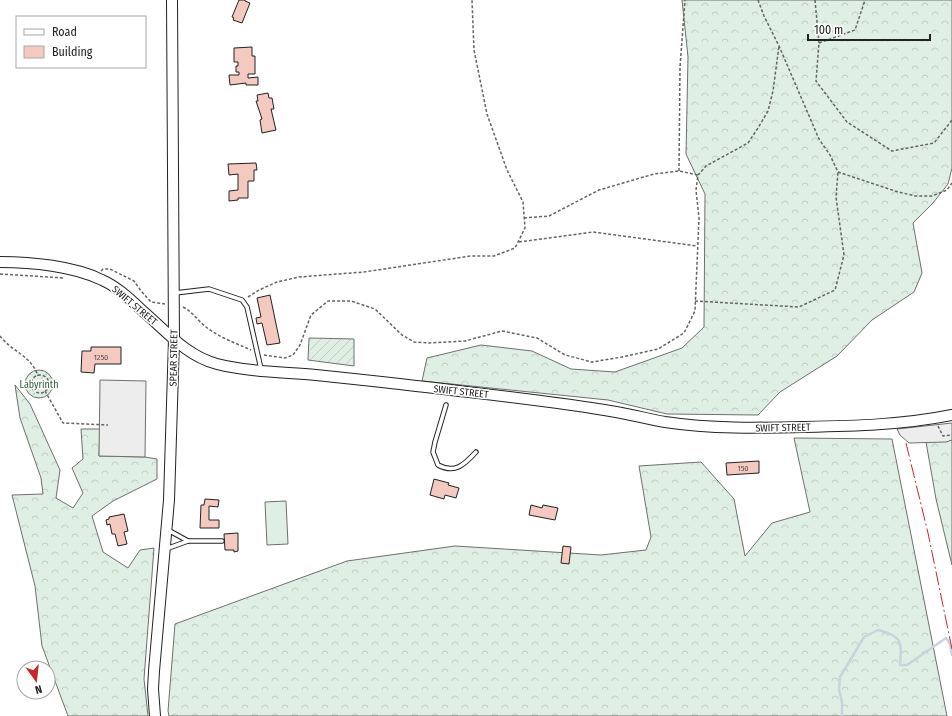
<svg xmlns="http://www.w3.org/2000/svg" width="952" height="716" font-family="'Fira Sans Condensed',sans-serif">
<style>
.grass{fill:#e0efe3;stroke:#6f6f6f}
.forest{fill:url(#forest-crowns);stroke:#6f6f6f}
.park{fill:url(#park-dots);stroke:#6f6f6f}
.garden{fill:url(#garden-furrows);stroke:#6f6f6f}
.parking{fill:#ededed;stroke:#6f6f6f}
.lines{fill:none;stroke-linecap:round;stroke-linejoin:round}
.stream{stroke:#c7d3dd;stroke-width:2.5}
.building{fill:#f3c9c0;stroke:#222}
.lane-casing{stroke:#222;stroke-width:5.5}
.secondary-casing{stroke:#222;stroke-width:12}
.path{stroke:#646464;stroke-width:1.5;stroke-dasharray:3 2;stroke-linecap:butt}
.lane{stroke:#fff;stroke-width:3.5}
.secondary{stroke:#fff;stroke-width:10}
.power{stroke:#c62828;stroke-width:1;stroke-dasharray:14 3 2 3;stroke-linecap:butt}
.labels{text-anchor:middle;stroke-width:3;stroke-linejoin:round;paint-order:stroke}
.number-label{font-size:8px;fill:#564c4a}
.street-label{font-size:10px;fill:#222;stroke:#fff}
.park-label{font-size:10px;fill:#2f5e38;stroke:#fff}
</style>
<defs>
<pattern id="forest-crowns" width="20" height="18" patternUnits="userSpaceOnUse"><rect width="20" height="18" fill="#e0efe3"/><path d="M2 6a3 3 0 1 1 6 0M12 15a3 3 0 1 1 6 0" fill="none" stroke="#c0cdc2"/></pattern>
<pattern id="park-dots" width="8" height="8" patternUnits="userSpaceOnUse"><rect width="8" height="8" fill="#e0efe3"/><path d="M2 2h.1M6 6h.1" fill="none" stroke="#c0cdc2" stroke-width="1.8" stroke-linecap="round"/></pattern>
<pattern id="garden-furrows" width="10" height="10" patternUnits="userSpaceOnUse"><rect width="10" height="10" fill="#e0efe3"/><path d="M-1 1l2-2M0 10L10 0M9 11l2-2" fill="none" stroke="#c0cdc2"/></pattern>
</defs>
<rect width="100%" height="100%" fill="#fff"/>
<!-- grass -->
<polygon class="grass" points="286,501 288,544 267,545 265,502"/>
<!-- forest -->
<g class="forest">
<polygon points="682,0 952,0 952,168 948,184 933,203 913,223 922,273 914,292 872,320 837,356 780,392 758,415 667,414 608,400 422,381 427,358 481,345 532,351 571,369 615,372 682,348 704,327 705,194 686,154 688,57"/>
<polygon points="15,385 30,404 60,470 56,498 73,508 83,493 72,468 83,459 81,429 100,429 99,456 145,457 157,459 157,479 113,501 92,516 103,552 128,568 140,550 154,548 144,679 148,716 68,716 42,646 35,586 12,495 43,494 41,478 20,418"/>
<polygon points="794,438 892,439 947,716 169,716 168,711 175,624 347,561 455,546 601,555 646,550 651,537 639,466 701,462 734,499 745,556 772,523 810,512"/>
<polygon points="952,440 952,565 936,499 926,442"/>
</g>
<!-- park -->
<circle class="park" cx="39" cy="384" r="14"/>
<!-- garden -->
<polygon class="garden" points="309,338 354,339 354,366 308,360"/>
<!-- parking -->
<g class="parking">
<polygon points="100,380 146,381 145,457 99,456"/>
<polygon points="952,423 952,440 946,442 909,443 900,435 897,429"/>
</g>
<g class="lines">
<!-- stream -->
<path class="stream" d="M842,716v-14l-3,-12 1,-13 24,-40 14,-7c24,6 24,11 22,35h7l39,-27 4,6 2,11"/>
</g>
<!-- building -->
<g class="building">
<polygon points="239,0 245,0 245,1 250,3 242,23 233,20 234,18 232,17"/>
<polygon points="252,47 252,56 255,56 255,74 248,74 248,78 258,77 258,85 246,85 246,83 230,85 229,75 239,75 239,72 236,72 236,66 238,66 238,62 234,62 234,48"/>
<polygon points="268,93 269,98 272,98 274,109 271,109 276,130 262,133 260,120 262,119 256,101 258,101 257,95"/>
<polygon points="256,163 257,170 254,170 254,181 248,181 248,198 238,198 238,200 229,201 229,191 238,190 238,174 229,175 228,164"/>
<polygon points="270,295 280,343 267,345 262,323 257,324 256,318 261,317 257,298"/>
<polygon points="91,347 121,347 121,364 95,364 94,373 81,372 82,351 91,351"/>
<polygon points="759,461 759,473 727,475 726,463"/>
<polygon points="434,479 449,483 448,485 459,488 456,498 445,495 444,499 430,495"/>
<polygon points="205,499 219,500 218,507 209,506 209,520 219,520 219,528 200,528 201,505 204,505"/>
<polygon points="531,505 542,508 543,505 558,508 555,520 529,515"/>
<polygon points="124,514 128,531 124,532 127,544 118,546 115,534 112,534 110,524 107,525 106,520 109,519 109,517"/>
<polygon points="238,533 238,551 234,552 234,550 225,550 224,534"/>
<polygon points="563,546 571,547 569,564 561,563"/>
</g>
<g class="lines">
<!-- lane casing -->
<g class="lane-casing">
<g id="lane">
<polyline points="175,293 209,289 242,300 247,307 261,369"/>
<path d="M446,405l-11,37 -2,10 5,13c17,9 26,0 38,-13"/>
<polyline points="168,530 188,541"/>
<polyline points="166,549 188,541 222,541"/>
</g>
</g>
<!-- secondary casing -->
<g class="secondary-casing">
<g id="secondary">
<path d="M0,262c31,0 74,4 102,18 16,7 30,21 43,33 23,20 42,43 72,51 32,8 66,8 99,11 48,5 95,10 143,16 52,6 105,12 157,21 17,3 33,7 49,10 46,7 93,6 139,5 49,-1 99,-2 148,-12"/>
<polyline points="155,716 153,689 154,671 169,500 174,340 172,0"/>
</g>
</g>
<!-- path -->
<g class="path">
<polyline points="758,0 764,16 779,46 819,139 830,155 838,172 895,191 915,196 932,196 947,190 952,183"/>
<polyline points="815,0 819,43 816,81 847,122 892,151 934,143 952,120"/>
<polyline points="819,43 855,30 865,0"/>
<polyline points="679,171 680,67 685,0"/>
<polyline points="524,218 549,216 599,190 654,174 679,171 698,175"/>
<polyline points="519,242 593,232 697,246"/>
<polyline points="101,271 103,269 110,269 134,281 141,291 151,302 165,304"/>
<polyline points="0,274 64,278"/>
<polyline points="248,297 259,290 277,282 299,277 364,272 470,256 494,256 515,248 525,228 523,202 507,170 487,114 474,50 472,0"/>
<polyline points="695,301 799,307 835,290 844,255 836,197 838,172"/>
<path d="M183,307c10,5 15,14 23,20 14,11 30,16 45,23"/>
<path d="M0,336c12,16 31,19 38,40"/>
<polyline points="264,355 285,358 293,355 300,345 311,315 328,301 351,301 375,309 402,335 414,342 429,343 465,341 502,331 537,338 565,355 592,362 622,357 658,349 684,333 695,311 699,218 696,190 698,175 706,166 748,143 758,128 768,111 773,91 779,46"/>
<circle cx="40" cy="384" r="9"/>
<polyline points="45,391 63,423 108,425"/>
<polyline points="938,426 943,436 952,435"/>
</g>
<!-- lane -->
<use href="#lane" class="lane"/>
<!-- secondary -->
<use href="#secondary" class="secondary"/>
<!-- power -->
<polyline class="power" points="906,443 928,533 952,649"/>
</g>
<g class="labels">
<!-- number labels -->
<g class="number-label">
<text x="101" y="360">1250</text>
<text x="743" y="471">150</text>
</g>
<!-- street labels -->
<g class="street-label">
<text transform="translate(135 305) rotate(40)" y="4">SWIFT STREET</text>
<text transform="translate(173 358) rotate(-89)" y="4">SPEAR STREET</text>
<text transform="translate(461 391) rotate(6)" y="4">SWIFT STREET</text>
<text transform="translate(783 427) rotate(-1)" y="4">SWIFT STREET</text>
</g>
<!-- park labels -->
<g class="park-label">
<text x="39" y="388">Labyrinth</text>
</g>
</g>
<!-- legend -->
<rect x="16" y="16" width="130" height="52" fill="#ffffff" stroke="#a7a7a7"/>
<rect x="24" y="29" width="20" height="6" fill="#ffffff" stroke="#a7a7a7"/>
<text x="52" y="36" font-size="12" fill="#222222">Road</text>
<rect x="24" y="46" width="20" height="12" fill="#f3c9c0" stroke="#a7a7a7"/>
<text x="52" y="56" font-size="12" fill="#222222">Building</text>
<!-- north arrow -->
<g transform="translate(36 680) rotate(165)"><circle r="19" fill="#ffffff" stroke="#a7a7a7"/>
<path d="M0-3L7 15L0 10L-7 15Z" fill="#c62828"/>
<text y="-6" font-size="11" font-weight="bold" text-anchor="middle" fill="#222222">N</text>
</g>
<!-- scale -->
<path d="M808 34v6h122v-6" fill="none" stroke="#222222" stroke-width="2"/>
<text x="814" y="34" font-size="12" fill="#222222" stroke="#ffffff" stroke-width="3" paint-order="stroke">100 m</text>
</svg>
